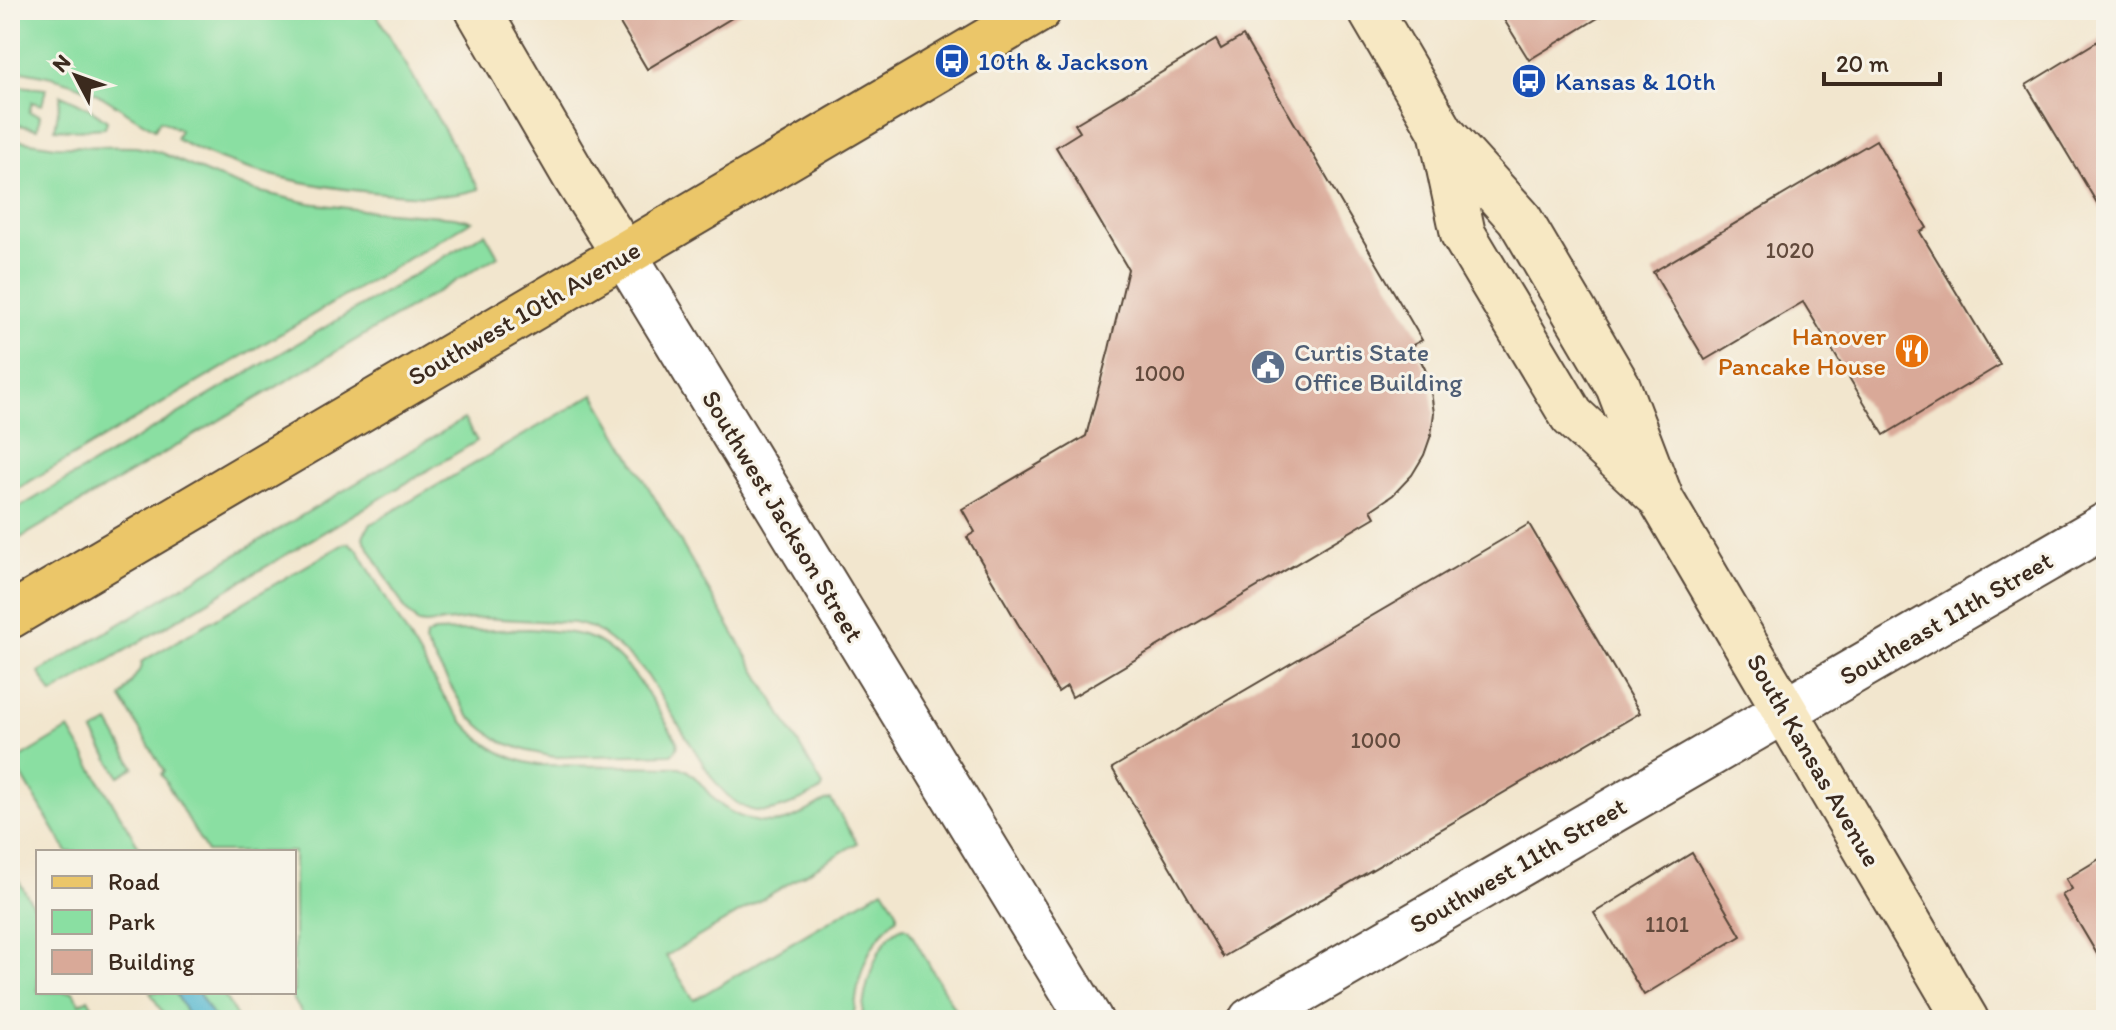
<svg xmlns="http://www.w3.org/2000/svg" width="2116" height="1030" font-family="Itim,sans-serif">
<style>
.green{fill:#8adfa2;stroke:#628460;stroke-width:2}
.water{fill:#52b7d0;stroke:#467077;stroke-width:2}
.building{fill:#d9a998}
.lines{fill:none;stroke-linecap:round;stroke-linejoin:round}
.minor-casing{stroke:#564638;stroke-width:48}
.tertiary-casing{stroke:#564638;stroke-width:48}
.secondary-casing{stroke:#564638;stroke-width:48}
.primary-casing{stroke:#564638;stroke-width:48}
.minor{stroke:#fff;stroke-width:44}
.tertiary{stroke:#fff;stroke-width:44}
.secondary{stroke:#f7e8c3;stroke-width:44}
.primary{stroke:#ebc669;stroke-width:44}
.labels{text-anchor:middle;stroke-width:6;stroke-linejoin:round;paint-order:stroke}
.number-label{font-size:22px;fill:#624a3c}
.transit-label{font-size:26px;fill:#164399;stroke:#f7f3e8;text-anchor:start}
.street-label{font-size:26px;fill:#3b2a1e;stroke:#f7f3e8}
.food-label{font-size:26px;fill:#c56008;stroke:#f7f3e8;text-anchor:end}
.service-label{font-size:26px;fill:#4e5e75;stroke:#f7f3e8;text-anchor:start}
</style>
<rect width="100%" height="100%" fill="#f7f3e8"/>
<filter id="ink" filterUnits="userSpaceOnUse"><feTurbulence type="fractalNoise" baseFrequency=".0125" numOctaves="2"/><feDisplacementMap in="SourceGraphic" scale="16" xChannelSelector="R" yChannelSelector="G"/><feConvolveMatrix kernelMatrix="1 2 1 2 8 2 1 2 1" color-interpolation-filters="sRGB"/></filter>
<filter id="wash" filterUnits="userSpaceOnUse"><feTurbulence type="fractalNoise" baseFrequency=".006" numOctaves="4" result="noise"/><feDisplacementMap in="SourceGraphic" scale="32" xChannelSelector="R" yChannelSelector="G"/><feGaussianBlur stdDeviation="1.8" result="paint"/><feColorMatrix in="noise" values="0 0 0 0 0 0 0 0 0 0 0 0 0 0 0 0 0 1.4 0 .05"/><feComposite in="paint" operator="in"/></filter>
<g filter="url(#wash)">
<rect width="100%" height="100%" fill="#f2e6ce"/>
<!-- green -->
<g class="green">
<path d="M10,10h364l105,179c-32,10 -64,7 -97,4 -71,-6 -143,-20 -206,-54l4,-9 -20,-10 -5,9c-19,-10 -36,-22 -54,-33 -29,-16 -59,-22 -91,-27z"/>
<polygon points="10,85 46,89 42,105 32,102 29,112 40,115 38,129 10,123"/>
<path d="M61,95c17,7 32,14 46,26l-2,7 -31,2 -19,-1z"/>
<polygon points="10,139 56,146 136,147 159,152 207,173 252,190 309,203 362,210 454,217 472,221 10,493"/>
<polygon points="485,233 498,256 10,544 10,513"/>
<path d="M594,394l229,392 -2,4c-47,24 -71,37 -108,-11l-66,-104 -12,-14 -25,-21 -17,-12 -19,-5 -92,-5 -56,6 -8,-1 -11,-11 -44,-74 1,-4 7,-10z"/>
<polygon points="464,419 477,441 52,694 39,672"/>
<path d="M349,543l9,7c18,32 37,64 56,96 32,54 56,107 124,119l142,2c17,7 23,22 36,34 17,16 45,26 69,20 14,-3 28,-14 40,-20l6,-1 26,43 -191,113 28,44 189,-111 14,22v6c-34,31 -38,59 -44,103h-547l-17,-28h5v-140h-87l-46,-78 3,-3 -43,-73 21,-32 -1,-4 203,-118z"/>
<path d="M529,629c20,2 42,2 61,9 38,15 67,70 87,103 2,7 -1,9 -6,13l-117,3 -26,-6 -26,-9 -18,-13 -16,-14 -43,-72 1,-7 8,-4z"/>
<polygon points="109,723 134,767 119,776 93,732"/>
<polygon points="69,729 142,852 67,852 14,762"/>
<polygon points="10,866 38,914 38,992 73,992 80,1004 88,999 100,1020 10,1020"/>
<path d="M904,927l5,3 52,90h-99c1,-25 14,-86 42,-93z"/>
<polygon points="150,992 175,992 191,1020 167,1020"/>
<polygon points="198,992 222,992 239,1020 215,1020"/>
</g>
<!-- water -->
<polygon class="water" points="175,992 198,992 215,1020 191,1020"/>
<g id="blocks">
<!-- building -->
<g class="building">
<polygon points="612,10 745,10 647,69"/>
<polygon points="1498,10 1611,10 1529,60"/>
<polygon points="1243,36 1422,340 1413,345 1425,369 1430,385 1434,413 1431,435 1424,455 1412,475 1393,495 1371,510 1375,517 1072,697 1067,686 1058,692 967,537 975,532 962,509 1086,436 1109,349 1128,269 1056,147 1080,132 1075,124 1216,40 1221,49"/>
<polygon points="2106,36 2106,218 2026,85"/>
<polygon points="1876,140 1927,228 1920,232 2000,365 1884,435 1803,302 1705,360 1653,272"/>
<polygon points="1529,524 1640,713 1223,957 1112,768"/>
<polygon points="1692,853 1741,936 1644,995 1594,913"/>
<polygon points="2106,855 2106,969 2062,895 2072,889 2066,879"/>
</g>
</g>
</g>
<g filter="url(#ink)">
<use href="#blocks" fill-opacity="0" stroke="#564638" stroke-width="2"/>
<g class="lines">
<!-- minor casing -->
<g class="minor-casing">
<polyline id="minor" points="1251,1020 2106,525"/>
</g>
<!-- tertiary casing -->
<g class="tertiary-casing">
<polyline id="tertiary" points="624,254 1090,1020"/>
</g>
<!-- secondary casing -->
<g class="secondary-casing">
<g id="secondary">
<polyline points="478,10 575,177 624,254"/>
<polyline points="1370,10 1442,133 1519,218 1571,306 1618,386 1662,501 1966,1020"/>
<polyline points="1442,135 1463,234 1572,416 1655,493"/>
</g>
</g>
<!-- primary casing -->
<g class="primary-casing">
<polyline id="primary" points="10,616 1039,10"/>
</g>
<!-- minor -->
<use href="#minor" class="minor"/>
<!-- tertiary -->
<use href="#tertiary" class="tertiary"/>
<!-- secondary -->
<use href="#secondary" class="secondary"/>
<!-- primary -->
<use href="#primary" class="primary"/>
</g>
</g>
<!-- icons -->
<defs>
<g id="bus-disc" transform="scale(1.8)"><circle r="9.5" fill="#1a4fb4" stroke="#f7f3e8"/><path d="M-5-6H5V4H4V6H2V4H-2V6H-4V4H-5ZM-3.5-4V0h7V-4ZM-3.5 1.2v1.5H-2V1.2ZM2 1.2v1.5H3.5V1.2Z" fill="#fff"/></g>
<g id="restaurant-disc" transform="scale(1.8)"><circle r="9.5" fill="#e8710a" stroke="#f7f3e8"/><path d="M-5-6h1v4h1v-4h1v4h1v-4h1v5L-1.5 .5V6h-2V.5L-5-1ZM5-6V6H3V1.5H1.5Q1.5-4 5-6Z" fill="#fff"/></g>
<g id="civic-disc" transform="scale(1.8)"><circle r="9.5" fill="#5c6f8a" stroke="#f7f3e8"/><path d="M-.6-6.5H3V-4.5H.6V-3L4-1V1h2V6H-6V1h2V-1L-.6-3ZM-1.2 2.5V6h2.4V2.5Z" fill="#fff"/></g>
</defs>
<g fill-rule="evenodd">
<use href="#bus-disc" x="952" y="61"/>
<use href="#bus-disc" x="1529" y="81"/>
<use href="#restaurant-disc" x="1912" y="351"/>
<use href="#civic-disc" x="1268" y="367"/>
</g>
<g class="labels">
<!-- number labels -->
<g class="number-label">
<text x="1790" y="258">1020</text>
<text x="1160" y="381">1000</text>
<text x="1376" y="748">1000</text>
<text x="1667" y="932">1101</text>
</g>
<!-- transit labels -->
<g class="transit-label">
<text x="978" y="70">10th &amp; Jackson</text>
<text x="1555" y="90">Kansas &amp; 10th</text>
</g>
<!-- street labels -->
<g class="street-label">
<text transform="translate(524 313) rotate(-30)" y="9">Southwest 10th Avenue</text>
<text transform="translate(783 516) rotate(59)" y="9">Southwest Jackson Street</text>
<text transform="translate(1946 618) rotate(-30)" y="9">Southeast 11th Street</text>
<text transform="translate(1814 760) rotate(60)" y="9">South Kansas Avenue</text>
<text transform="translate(1518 865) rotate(-30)" y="9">Southwest 11th Street</text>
</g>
<!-- food labels -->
<g class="food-label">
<text x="1886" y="345">Hanover<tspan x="1886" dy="30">Pancake House</tspan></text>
</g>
<!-- service labels -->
<g class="service-label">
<text x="1294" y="361">Curtis State<tspan x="1294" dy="30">Office Building</tspan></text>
</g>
</g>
<!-- margin -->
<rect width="2116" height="1030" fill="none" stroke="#f7f3e8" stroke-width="40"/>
<!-- legend -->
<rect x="36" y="850" width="260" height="144" fill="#f7f3e8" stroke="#aca397" stroke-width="2"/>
<rect x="52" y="876" width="40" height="12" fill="#ebc669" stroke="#aca397" stroke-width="2"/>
<text x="108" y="890" font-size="24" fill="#3b2a1e">Road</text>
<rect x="52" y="910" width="40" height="24" fill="#8adfa2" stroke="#aca397" stroke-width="2"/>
<text x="108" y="930" font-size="24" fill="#3b2a1e">Park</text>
<rect x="52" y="950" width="40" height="24" fill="#d9a998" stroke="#aca397" stroke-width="2"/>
<text x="108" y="970" font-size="24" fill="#3b2a1e">Building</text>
<!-- north arrow -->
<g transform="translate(76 76) rotate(311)" stroke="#f7f3e8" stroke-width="6" paint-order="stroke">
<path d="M0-6L14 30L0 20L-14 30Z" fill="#3b2a1e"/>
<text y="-12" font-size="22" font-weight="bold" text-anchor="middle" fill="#3b2a1e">N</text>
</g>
<!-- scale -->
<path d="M1824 72v12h116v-12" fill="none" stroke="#3b2a1e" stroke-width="4"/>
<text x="1836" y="72" font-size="24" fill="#3b2a1e" stroke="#f7f3e8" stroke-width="6" paint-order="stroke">20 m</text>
</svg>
